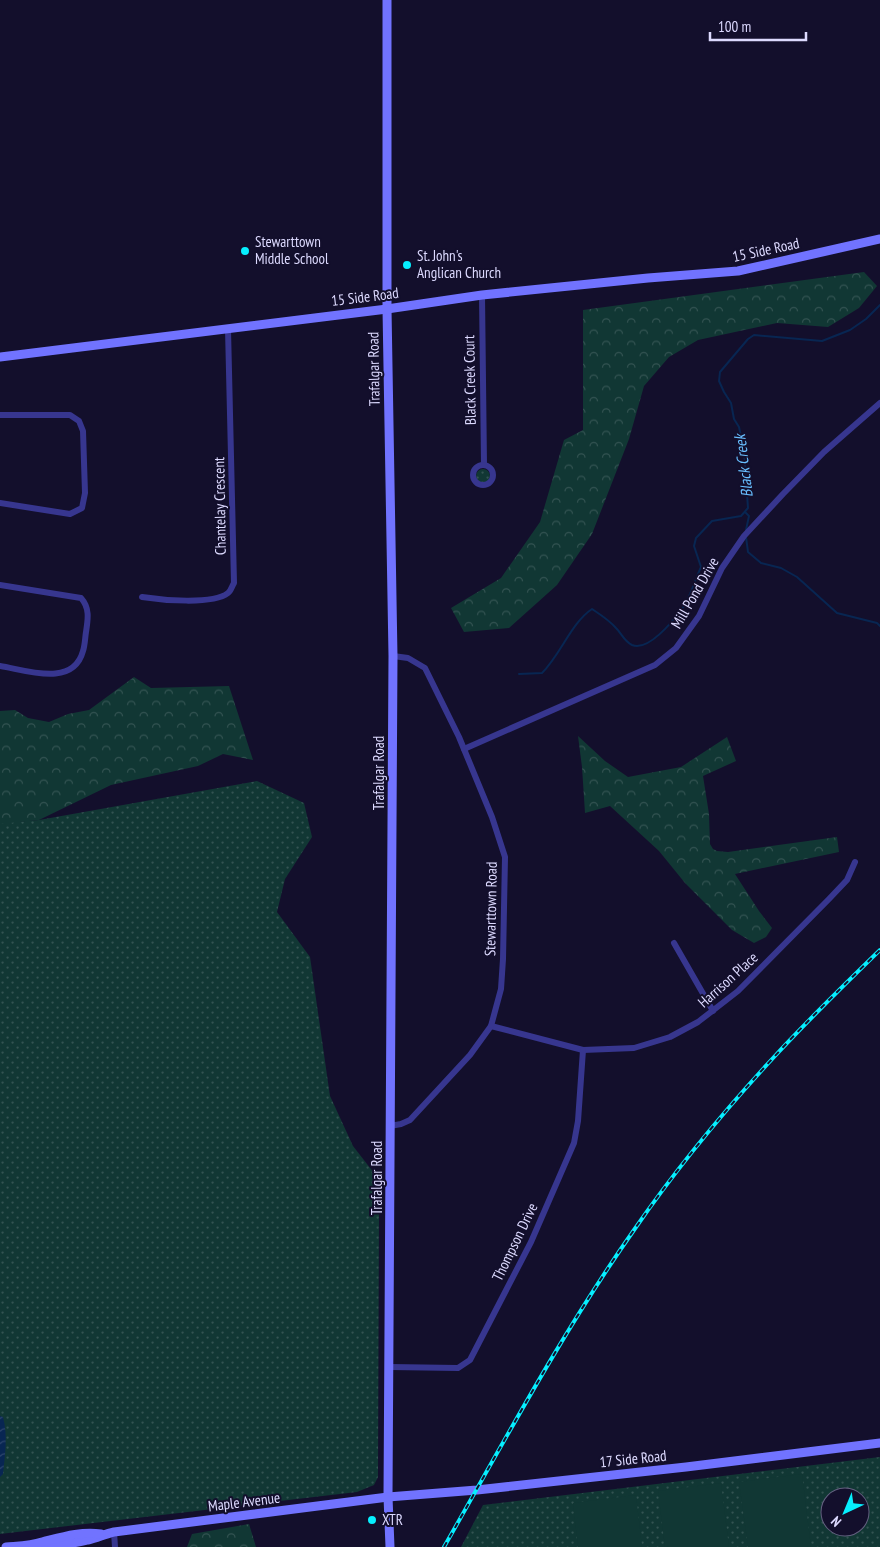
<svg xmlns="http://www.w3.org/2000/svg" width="880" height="1547" font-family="'PT Sans Narrow',sans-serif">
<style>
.grass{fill:url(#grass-dots);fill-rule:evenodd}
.forest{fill:url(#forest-crowns)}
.garden{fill:#113734}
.water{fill:url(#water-waves)}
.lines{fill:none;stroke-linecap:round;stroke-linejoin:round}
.stream{stroke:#082652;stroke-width:2}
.street{stroke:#37368f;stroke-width:6}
.secondary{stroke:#7173ff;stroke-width:9}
.rail-casing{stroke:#06efff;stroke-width:4}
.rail{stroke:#130f2c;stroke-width:2;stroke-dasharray:5.5;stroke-linecap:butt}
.poi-dot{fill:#06efff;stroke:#130f2c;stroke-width:2}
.labels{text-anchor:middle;stroke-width:4;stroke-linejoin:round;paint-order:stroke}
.poi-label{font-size:15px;fill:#dddaff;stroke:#130f2c;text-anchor:start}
.street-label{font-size:15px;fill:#dddaff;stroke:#130f2c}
.water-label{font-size:16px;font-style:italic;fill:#68beff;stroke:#130f2c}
</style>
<defs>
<pattern id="grass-dots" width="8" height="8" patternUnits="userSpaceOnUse" patternTransform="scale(1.25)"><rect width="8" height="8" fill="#113734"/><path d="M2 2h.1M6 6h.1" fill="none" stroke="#335352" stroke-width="1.8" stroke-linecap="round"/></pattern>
<pattern id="forest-crowns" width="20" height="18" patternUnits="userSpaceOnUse" patternTransform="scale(1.25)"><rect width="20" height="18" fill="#113734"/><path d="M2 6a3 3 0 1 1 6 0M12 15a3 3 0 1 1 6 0" fill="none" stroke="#335352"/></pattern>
<pattern id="water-waves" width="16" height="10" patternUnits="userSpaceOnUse" patternTransform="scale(1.25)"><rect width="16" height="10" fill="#082652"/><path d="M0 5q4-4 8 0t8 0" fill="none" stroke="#2c456c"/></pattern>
</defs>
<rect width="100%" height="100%" fill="#130f2c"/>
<!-- grass -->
<g class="grass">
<circle cx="483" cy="476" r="7"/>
<polygon points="257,781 304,803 312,837 285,879 277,912 310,957 330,1096 353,1146 374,1173 379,1215 378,1477 374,1485 357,1492 0,1534 0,823 39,820"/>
<path d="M880,1457v90h-419l22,-42zM830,1497h30v30h-30z"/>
</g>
<!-- forest -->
<g class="forest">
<polygon points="864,272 877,286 859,308 828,327 777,323 698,340 669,357 644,386 629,439 592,534 557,585 509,628 464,632 451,608 501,578 540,522 564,440 583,430 583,310"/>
<polygon points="134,677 151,688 229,686 253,760 223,754 198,766 111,785 39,820 0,824 0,711 15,710 28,718 49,722 68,714 89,710"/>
<polygon points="578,736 605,761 628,777 681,767 727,737 736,761 703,776 709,814 710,844 713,849 717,851 728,852 837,837 839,852 735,874 759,911 772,928 766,937 754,943 732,930 685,883 659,851 610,806 585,813 582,767"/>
<polygon points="249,1524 256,1547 187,1547 192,1534"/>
</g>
<!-- garden -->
<g class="garden">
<polygon points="802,1474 811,1547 748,1547 739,1482"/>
<polygon points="721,1483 729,1547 665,1547 658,1491"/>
<polygon points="636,1495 642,1547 578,1547 573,1503"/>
</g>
<!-- water -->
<path class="water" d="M0,1416l3,1c5,18 2,39 0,57l-3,3z"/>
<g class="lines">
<!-- stream -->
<g class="stream">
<polyline points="745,512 749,516 746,530"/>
<polyline points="746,537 748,552 761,563 781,568 797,577 837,613 877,623 880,626"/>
<path d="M519,674l23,-1c19,-19 29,-50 50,-64 9,6 17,11 24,19 6,6 8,13 16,17 16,7 41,-24 50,-36 8,-11 13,-29 19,-42l-7,-21 2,-8 16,-17 29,-5 7,-8 -4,-57 -5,-24 -5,-8 -3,-16 -7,-11 -5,-11 1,-9 28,-33 6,-4 68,6 28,-11 16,-11 14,-14"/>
</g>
<!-- street -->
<g class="street">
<polyline points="482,295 484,465"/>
<polyline points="0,415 70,415 79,421 83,431 85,493 82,508 70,514 0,503"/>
<circle cx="483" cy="475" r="10"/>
<path d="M0,585l81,13c9,10 7,21 5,34 -1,6 -1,13 -3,19 -10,37 -57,19 -83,15"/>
<path d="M142,597c19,3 71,8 86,-4 3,-2 4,-7 6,-10l-6,-254"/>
<polyline points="464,749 655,665 676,648 699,616 722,568 744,536 783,494 824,452 880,403"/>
<polyline points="674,943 713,1011"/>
<polyline points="491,1026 583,1050 634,1048 670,1037 698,1022 738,991 829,899 847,880 855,862"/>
<polyline points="390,1126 401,1124 410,1120 470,1055 491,1026 501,989 503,959 505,857 492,817 459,737 425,668 408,658 393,656"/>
<polyline points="390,1367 458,1368 470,1360 531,1242 574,1143 578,1121 583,1050"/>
<polyline points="114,1532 115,1547"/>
</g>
<!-- secondary -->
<g class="secondary">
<polyline points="387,0 387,309 393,656 388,1497 390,1547"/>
<polyline points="0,357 387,309 482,295 648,278 738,271 880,239"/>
<path d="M41,1543c16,2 31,1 47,-3 9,-2 17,-6 26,-8l274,-35 89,-7 209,-23 194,-24"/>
<path d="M6,1547c12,-1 25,-1 36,-5 20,-5 39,-11 59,-8"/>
</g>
<!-- rail casing -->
<g class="rail-casing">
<path id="rail" d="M444,1547c61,-107 119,-216 190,-317 42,-61 90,-119 140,-173 34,-37 70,-72 106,-107"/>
</g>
<!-- rail -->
<use href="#rail" class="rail"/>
</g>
<!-- markers -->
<g class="poi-dot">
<circle cx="245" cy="251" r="5"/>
<circle cx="407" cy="265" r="5"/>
<circle cx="372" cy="1520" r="5"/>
</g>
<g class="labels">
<!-- poi labels -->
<g class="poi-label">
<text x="255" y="247">Stewarttown<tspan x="255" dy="17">Middle School</tspan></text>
<text x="417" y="261">St. John's<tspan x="417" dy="17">Anglican Church</tspan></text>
<text x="382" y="1525">XTR</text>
</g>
<!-- street labels -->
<g class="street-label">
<text transform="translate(766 250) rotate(-12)" y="5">15 Side Road</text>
<text transform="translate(365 297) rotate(-7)" y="5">15 Side Road</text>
<text transform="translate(374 369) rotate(-91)" y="5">Trafalgar Road</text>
<text transform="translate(470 380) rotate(-91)" y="5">Black Creek Court</text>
<text transform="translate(220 506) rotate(-91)" y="5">Chantelay Crescent</text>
<text transform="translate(695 593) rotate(-60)" y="5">Mill Pond Drive</text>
<text transform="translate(379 773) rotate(-90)" y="5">Trafalgar Road</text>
<text transform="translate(491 909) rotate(-89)" y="5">Stewarttown Road</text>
<text transform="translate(728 980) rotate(-42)" y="5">Harrison Place</text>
<text transform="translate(377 1178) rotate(-90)" y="5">Trafalgar Road</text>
<text transform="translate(515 1242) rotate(-64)" y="5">Thompson Drive</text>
<text transform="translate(633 1459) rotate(-6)" y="5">17 Side Road</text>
<text transform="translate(244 1502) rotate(-7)" y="5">Maple Avenue</text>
</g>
<!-- water labels -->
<g class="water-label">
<text transform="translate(743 466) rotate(-97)" y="6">Black Creek</text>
</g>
</g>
<!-- north arrow -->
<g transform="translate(845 1512) rotate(224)"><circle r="24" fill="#130f2c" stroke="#646080"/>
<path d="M0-4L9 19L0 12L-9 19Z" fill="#06efff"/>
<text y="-8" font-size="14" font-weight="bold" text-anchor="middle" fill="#dddaff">N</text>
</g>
<!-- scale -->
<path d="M710 32v8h96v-8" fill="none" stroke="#dddaff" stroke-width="2.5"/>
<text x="718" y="32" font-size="15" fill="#dddaff" stroke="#130f2c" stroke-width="4" paint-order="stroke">100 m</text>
</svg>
